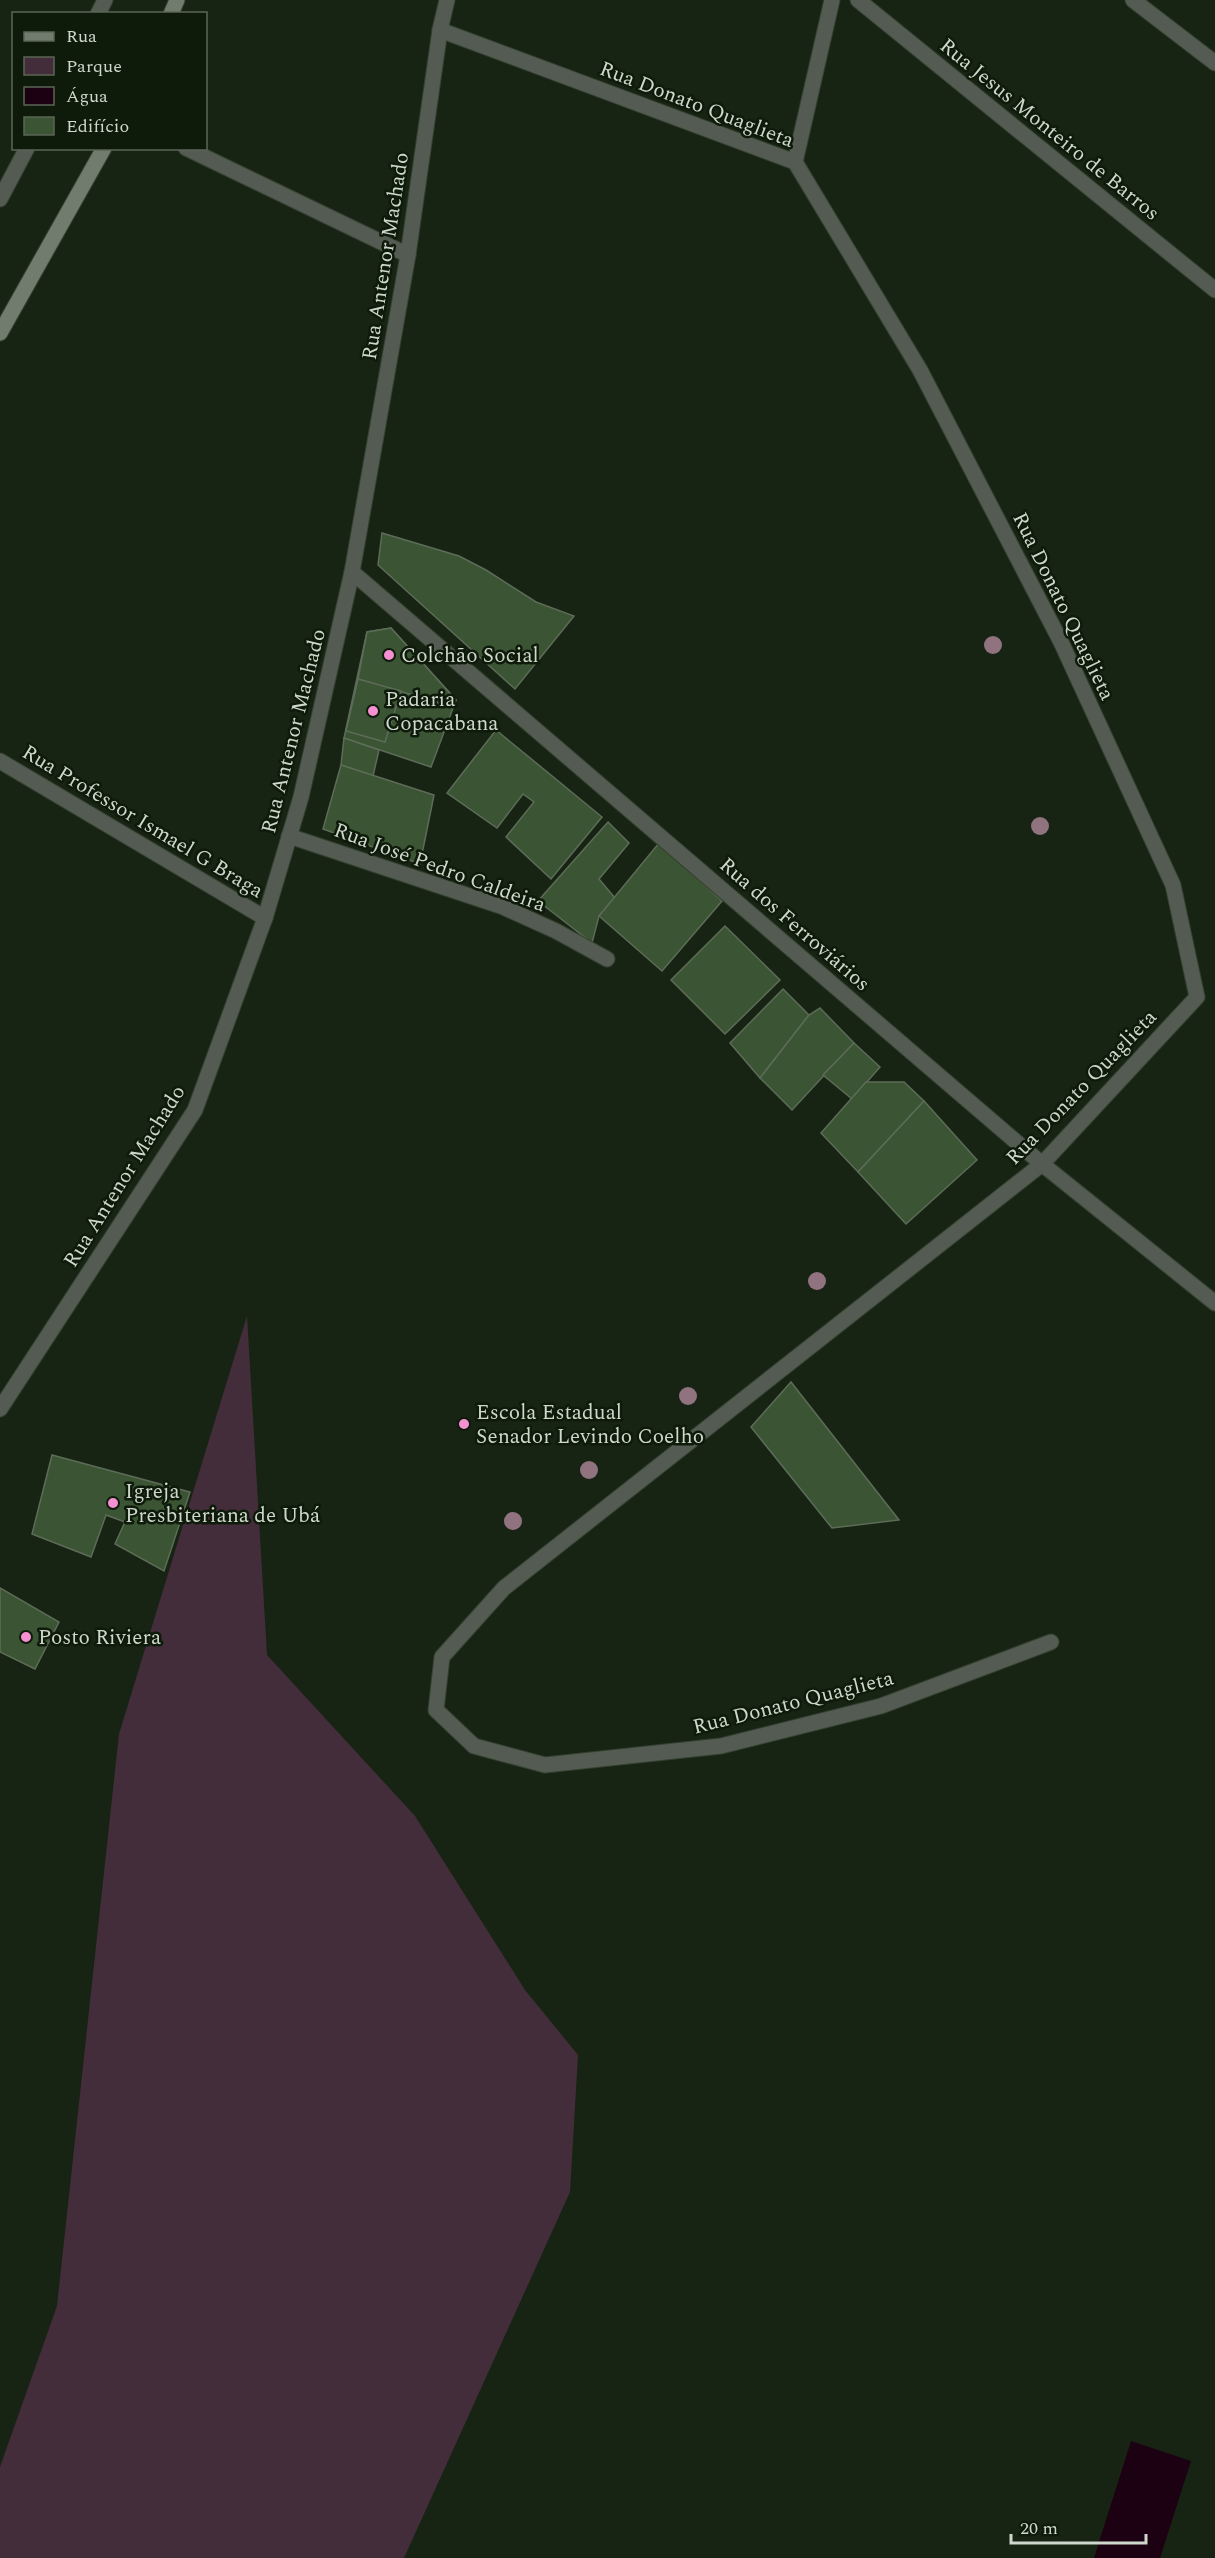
<svg xmlns="http://www.w3.org/2000/svg" width="1215" height="2558" font-family="Spectral,serif">
<style>
.green{fill:#442d3b}
.water{fill:#1b0112}
.building{fill:#3b5433;stroke:#5d6c58;stroke-width:1.5}
.lines{fill:none;stroke-linecap:round;stroke-linejoin:round}
.service-casing{stroke:#344130;stroke-width:17}
.minor-casing{stroke:#344130;stroke-width:17}
.secondary-casing{stroke:#344130;stroke-width:17}
.service{stroke:#545b52;stroke-width:15}
.minor{stroke:#545b52;stroke-width:15}
.secondary{stroke:#717c6e;stroke-width:15}
.tree{fill:#917380}
.poi-dot{fill:#f690d0;stroke:#0e1a0a;stroke-width:2}
.labels{text-anchor:middle;stroke-width:5;stroke-linejoin:round;paint-order:stroke}
.street-label{font-size:21px;fill:#ced7cb;stroke:#0e1a0a}
.poi-label{font-size:21px;fill:#ced7cb;stroke:#0e1a0a;text-anchor:start}
</style>
<rect width="100%" height="100%" fill="#172413"/>
<!-- green -->
<polygon class="green" points="247,1316 267,1655 415,1816 525,1990 578,2055 570,2192 404,2558 0,2558 0,2467 57,2306 119,1734"/>
<!-- water -->
<polygon class="water" points="1131,2441 1191,2461 1160,2558 1094,2558"/>
<!-- building -->
<g class="building">
<polygon points="382,533 459,556 486,570 536,602 574,616 515,689 378,565"/>
<polygon points="391,628 456,700 431,767 344,738 367,632"/>
<polygon points="391,628 456,700 453,707 358,679 367,632"/>
<polygon points="358,679 401,691 385,742 346,731"/>
<polygon points="496,730 602,817 551,879 506,837 534,802 523,794 497,828 447,793"/>
<polygon points="344,738 379,750 373,776 341,765"/>
<polygon points="341,765 434,795 420,864 323,829"/>
<polygon points="608,822 629,843 599,879 615,898 599,916 592,943 538,901"/>
<polygon points="659,843 722,901 662,971 599,916"/>
<polygon points="725,926 780,980 725,1034 671,980"/>
<polygon points="783,989 809,1015 760,1078 730,1043"/>
<polygon points="820,1008 854,1043 792,1110 760,1078 809,1015"/>
<polygon points="854,1043 880,1067 852,1099 823,1075"/>
<polygon points="866,1082 904,1082 924,1101 858,1172 821,1133"/>
<polygon points="924,1101 977,1160 906,1224 858,1172"/>
<polygon points="791,1382 899,1520 832,1528 751,1427"/>
<polygon points="52,1455 190,1492 164,1571 115,1544 125,1522 106,1515 91,1557 32,1534"/>
<polygon points="0,1588 59,1622 35,1669 0,1652"/>
</g>
<g class="lines">
<!-- service casing -->
<g class="service-casing">
<polyline id="service" points="289,836 503,907 556,931 607,959"/>
</g>
<!-- minor casing -->
<g class="minor-casing">
<g id="minor">
<polyline points="858,0 1215,290"/>
<polyline points="1133,0 1215,63"/>
<polyline points="98,14 105,0"/>
<polyline points="440,30 795,162 920,370 1061,642 1173,885 1197,997 1042,1164 504,1588 442,1657 436,1710 474,1746 545,1765 721,1746 881,1706 1051,1642"/>
<polyline points="186,148 408,255"/>
<polyline points="795,162 832,0"/>
<polyline points="0,199 27,148"/>
<polyline points="352,572 1042,1164 1215,1303"/>
<polyline points="0,761 265,918"/>
<polyline points="0,1409 195,1110 265,918 301,797 352,572 408,255 440,30 447,0"/>
</g>
</g>
<!-- secondary casing -->
<g class="secondary-casing">
<g id="secondary">
<polyline points="171,14 177,0"/>
<polyline points="0,333 104,148"/>
</g>
</g>
<!-- service -->
<use href="#service" class="service"/>
<!-- minor -->
<use href="#minor" class="minor"/>
<!-- secondary -->
<use href="#secondary" class="secondary"/>
</g>
<!-- trees -->
<g class="tree">
<circle cx="993" cy="645" r="9"/>
<circle cx="1040" cy="826" r="9"/>
<circle cx="817" cy="1281" r="9"/>
<circle cx="688" cy="1396" r="9"/>
<circle cx="589" cy="1470" r="9"/>
<circle cx="513" cy="1521" r="9"/>
</g>
<!-- markers -->
<g class="poi-dot">
<circle cx="389" cy="655" r="6"/>
<circle cx="373" cy="711" r="6"/>
<circle cx="464" cy="1424" r="6"/>
<circle cx="113" cy="1503" r="6"/>
<circle cx="26" cy="1637" r="6"/>
</g>
<g class="labels">
<!-- street labels -->
<g class="street-label">
<text transform="translate(697 104) rotate(21)" y="7">Rua Donato Quaglieta</text>
<text transform="translate(1050 129) rotate(39)" y="7">Rua Jesus Monteiro de Barros</text>
<text transform="translate(385 256) rotate(-81)" y="7">Rua Antenor Machado</text>
<text transform="translate(1064 606) rotate(64)" y="7">Rua Donato Quaglieta</text>
<text transform="translate(293 731) rotate(-76)" y="7">Rua Antenor Machado</text>
<text transform="translate(143 821) rotate(31)" y="7">Rua Professor Ismael G Braga</text>
<text transform="translate(440 867) rotate(20)" y="7">Rua José Pedro Caldeira</text>
<text transform="translate(795 924) rotate(41)" y="7">Rua dos Ferroviários</text>
<text transform="translate(1081 1087) rotate(-46)" y="7">Rua Donato Quaglieta</text>
<text transform="translate(124 1176) rotate(-58)" y="7">Rua Antenor Machado</text>
<text transform="translate(793 1702) rotate(-14)" y="7">Rua Donato Quaglieta</text>
</g>
<!-- poi labels -->
<g class="poi-label">
<text x="401" y="662">Colchão Social</text>
<text x="385" y="706">Padaria<tspan x="385" dy="24">Copacabana</tspan></text>
<text x="476" y="1419">Escola Estadual<tspan x="476" dy="24">Senador Levindo Coelho</tspan></text>
<text x="125" y="1498">Igreja<tspan x="125" dy="24">Presbiteriana de Ubá</tspan></text>
<text x="38" y="1644">Posto Riviera</text>
</g>
</g>
<!-- legend -->
<rect x="12" y="12" width="195" height="138" fill="#0e1a0a" stroke="#5b6657" stroke-width="1.5"/>
<rect x="24" y="32" width="30" height="9" fill="#717c6e" stroke="#5b6657" stroke-width="1.5"/>
<text x="66" y="42" font-size="18" fill="#ced7cb">Rua</text>
<rect x="24" y="57" width="30" height="18" fill="#442d3b" stroke="#5b6657" stroke-width="1.5"/>
<text x="66" y="72" font-size="18" fill="#ced7cb">Parque</text>
<rect x="24" y="87" width="30" height="18" fill="#1b0112" stroke="#5b6657" stroke-width="1.5"/>
<text x="66" y="102" font-size="18" fill="#ced7cb">Água</text>
<rect x="24" y="117" width="30" height="18" fill="#3b5433" stroke="#5b6657" stroke-width="1.5"/>
<text x="66" y="132" font-size="18" fill="#ced7cb">Edifício</text>
<!-- scale -->
<path d="M1011 2534v9h135v-9" fill="none" stroke="#ced7cb" stroke-width="3"/>
<text x="1020" y="2534" font-size="18" fill="#ced7cb" stroke="#0e1a0a" stroke-width="4.5" paint-order="stroke">20 m</text>
</svg>
